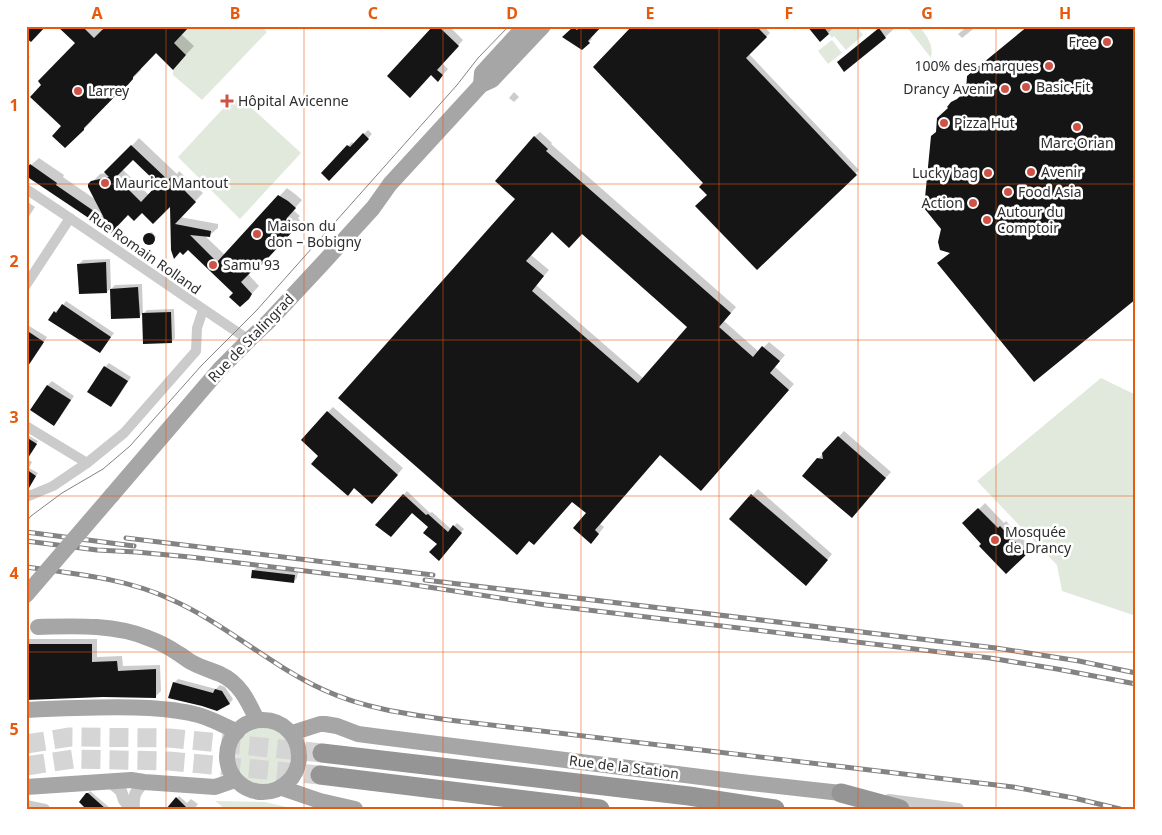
<svg xmlns="http://www.w3.org/2000/svg" width="1162" height="835" font-family="'Noto Sans',sans-serif">
<style>
.green{fill:#e1e9dd}
.shadow{fill:#0003;fill-rule:evenodd}
.building{fill:#151515;fill-rule:evenodd}
.lines{fill:none;stroke-linecap:round;stroke-linejoin:round}
.motorway-tunnel{stroke:#d5d5d5;stroke-width:19;stroke-dasharray:19 9;stroke-linecap:butt}
.minor{stroke:#cbcbcb;stroke-width:10}
.tertiary{stroke:#cbcbcb;stroke-width:12}
.primary{stroke:#a6a6a6;stroke-width:16}
.motorway{stroke:#959595;stroke-width:19}
.tram{stroke:#838383;stroke-width:1}
.rail-casing{stroke:#838383;stroke-width:5}
.rail{stroke:#fff;stroke-width:3;stroke-dasharray:9;stroke-linecap:butt}
.primary-bridge{stroke:#a6a6a6;stroke-width:16}
.grid{fill:none;stroke:#e8590c;stroke-width:1;stroke-opacity:0.55}
.poi-dot{fill:#ce5346;stroke:#fff;stroke-width:2}
.labels{text-anchor:middle;stroke-width:5;stroke-linejoin:round;paint-order:stroke}
.poi-label{font-size:14px;fill:#2e2e2e;stroke:#fff;text-anchor:start}
.street-label{font-size:14px;fill:#2e2e2e;stroke:#fff}
.neatline{fill:none;stroke:#e8590c;stroke-width:2}
.grid-label{font-size:16px;text-anchor:middle;font-weight:bold;fill:#e8590c}
</style>
<rect width="100%" height="100%" fill="#fff"/>
<!-- green -->
<g class="green">
<polygon points="190,26 261,26 267,32 202,100 173,75 173,70 186,55 174,43"/>
<polygon points="823,26 857,26 863,35 846,50 834,36 832,38"/>
<path d="M906,26h13c8,10 15,19 12,32z"/>
<polygon points="832,40 842,53 828,64 818,51"/>
<polygon points="231,100 244,101 301,153 240,219 178,157"/>
<polygon points="1101,378 1136,395 1136,616 1062,591 1057,565 977,481"/>
<circle cx="263" cy="756" r="28"/>
<polygon points="215,801 265,802 295,809 225,809"/>
</g>
<!-- shadow -->
<g class="shadow">
<polygon points="59,26 99,26 103,31 181,34 194,46 181,60 156,51 140,68 141,70 92,119 92,121 84,129 63,126 76,43"/>
<polygon points="435,26 449,26 463,40 442,63 448,69 438,80 431,74"/>
<polygon points="575,26 579,26 592,39 582,49 564,37"/>
<polygon points="632,26 764,26 770,33 749,54 859,170 757,268 709,195 705,183"/>
<polygon points="809,26 835,26 828,33"/>
<polygon points="881,26 892,26 894,29 885,37 845,70 847,54"/>
<polygon points="968,26 977,26 962,38 958,34"/>
<polygon points="26,54 30,57 26,61"/>
<polygon points="514,92 519,97 514,102 509,98"/>
<polygon points="368,130 372,134 329,179 322,173 352,142 354,144"/>
<path d="M540,132l12,11 -1,1 185,163 -12,14 35,31 10,-10 16,13 -10,12 19,17 -88,99 -45,-29 -61,70 4,3 -8,10 -8,-24 -16,-12 -33,37 -23,-340 18,-61zM552,231l30,2 107,94 -45,52 -108,-94 13,-15 -18,-15z"/>
<path d="M139,138l38,36 2,-3 24,22 -23,24 38,7v4l-8,7h-6l21,20 62,-67 8,6 7,6 -9,10 7,6 -2,2 3,4 -45,47 -2,-1 -6,6 11,12 -11,12 -13,-5 -47,-45 -7,3 -10,-46 -43,9 -18,17 -79,-66 8,-7 25,17 -1,2 33,23 -7,-15 11,-11 6,-1zM133,158l27,26 -11,11 -27,-26z"/>
<polygon points="26,201 35,207 26,221"/>
<polygon points="152,232 156,237 152,243 147,243 145,238 149,233"/>
<polygon points="110,259 111,289 115,285 142,284 143,314 147,310 174,309 175,338 171,342 144,343 143,313 139,317 112,318 111,288 107,292 80,293 79,264 83,260"/>
<polygon points="66,301 114,333 100,352 50,320 55,312 59,308 60,309"/>
<polygon points="26,324 47,337 31,362 27,366 26,365"/>
<polygon points="109,363 131,377 115,402 111,406 105,367"/>
<polygon points="52,381 74,396 58,420 54,424 32,410 48,385"/>
<polygon points="333,407 403,468 378,497 320,456 328,412"/>
<polygon points="844,431 891,472 857,510 818,459"/>
<polygon points="26,434 38,441 27,459 32,462 29,468 38,473 31,483 26,483"/>
<polygon points="758,489 832,554 811,579 731,519"/>
<polygon points="407,491 430,513 432,512 451,529 457,523 464,529 442,556 438,544 430,527 412,511 377,525"/>
<polygon points="985,503 1004,523 1006,521 1031,548 1006,572 983,543 964,524"/>
<polygon points="257,567 298,572 297,578 293,582 253,571"/>
<polygon points="26,639 97,639 97,657 122,656 123,666 160,665 161,691 156,696 87,696 26,699"/>
<polygon points="178,679 216,689 220,685 225,687 233,699 230,703 217,710 174,683"/>
<polygon points="90,791 110,808 109,809 88,809 87,794"/>
<polygon points="179,796 187,803 191,799 198,804 194,809 168,809"/>
</g>
<!-- building -->
<g class="building">
<polygon points="26,26 46,26 31,42 26,38"/>
<polygon points="57,26 82,26 94,38 106,26 190,26 174,43 186,55 173,70 156,53 133,77 133,79 126,87 124,87 84,128 84,130 65,148 52,136 61,126 30,97 41,85 38,81 75,43"/>
<polygon points="433,26 438,26 459,46 437,70 443,75 438,82 431,75 410,98 387,76"/>
<polygon points="581,26 602,26 588,41 590,43 582,50 562,37 573,27 577,30"/>
<polygon points="632,26 756,26 767,37 746,58 857,175 757,270 695,206 707,195 699,187 703,183 593,67"/>
<polygon points="807,26 823,26 829,34 820,42"/>
<polygon points="1028,26 1136,26 1136,299 1034,382 937,263 950,253 940,250 938,242 941,229 924,208 931,136 936,132 937,118 948,108 947,107 951,102 957,99 966,91 967,76"/>
<polygon points="879,28 886,38 844,72 837,62"/>
<polygon points="363,133 369,139 329,181 321,173 347,145 350,147"/>
<path d="M534,136l14,13 -2,2 185,162 -12,14 34,30 9,-11 18,15 -10,12 19,17 -88,101 -41,-36 -65,75 4,4 -8,10 -18,-16 13,-15 -14,-11 -38,43 -5,-4 -12,14 -179,-157 177,-199 -20,-18zM552,232l17,16 13,-14 105,93 -49,56 -106,-92 12,-15 -18,-15z"/>
<path d="M131,145l37,35 3,-3 25,25 -21,22 36,7 -1,6 -20,-2 27,27 61,-67 10,6 8,7 -9,10 6,6 -2,3 3,3 -38,41 -2,-2 -13,13 11,12 -3,5 -9,8 -11,-10 4,-4 -45,-43 -5,5 -3,-3 -6,7 -3,-9 -1,-43 -17,17 -11,-11 -8,8 -6,-6 -17,18 -85,-57v-6l4,-6 27,19 -1,2 48,33 -16,-31v-3l3,-3 18,-4 -5,-5zM133,160l25,24 -17,18 -25,-25z"/>
<circle cx="149" cy="239" r="6"/>
<polygon points="106,262 107,293 79,294 77,264"/>
<polygon points="138,287 140,318 111,319 110,289"/>
<polygon points="62,304 111,337 100,353 48,320 54,311 56,313"/>
<polygon points="171,312 172,343 143,344 142,313"/>
<polygon points="26,330 44,342 26,369"/>
<polygon points="104,366 128,381 111,407 87,392"/>
<polygon points="47,385 71,400 54,426 30,410"/>
<polygon points="327,411 398,475 372,504 354,488 348,496 311,464 318,456 301,440"/>
<polygon points="838,436 886,478 852,518 802,476 817,458 823,459 822,453"/>
<polygon points="26,437 37,444 26,461"/>
<polygon points="26,469 36,476 29,488 26,487"/>
<polygon points="403,494 426,515 428,514 448,532 453,525 462,533 439,561 429,552 437,544 423,533 428,527 412,513 391,537 375,525"/>
<polygon points="751,494 828,560 806,586 729,519"/>
<polygon points="978,508 998,528 1000,526 1027,554 1006,574 979,546 981,544 962,523"/>
<polygon points="252,570 295,575 294,583 251,578"/>
<polygon points="26,644 92,644 92,662 117,661 118,671 156,669 156,698 103,697 26,700"/>
<polygon points="173,682 213,693 215,689 222,691 230,704 217,711 202,706 168,698"/>
<polygon points="86,793 88,793 106,809 86,809 79,802"/>
<polygon points="176,797 188,809 166,809"/>
</g>
<g class="lines">
<!-- motorway-tunnel -->
<g class="motorway-tunnel">
<polyline points="26,744 70,737 169,738 322,753"/>
<polyline points="26,766 73,759 169,761 320,775"/>
</g>
<!-- minor -->
<g class="minor">
<path d="M26,189c75,49 148,101 223,151"/>
<polyline points="26,285 70,218"/>
<polyline points="26,426 87,463"/>
<polyline points="26,494 29,496 53,486 87,463 124,433 196,351 197,328 203,310"/>
<polyline points="26,805 45,809"/>
</g>
<!-- tertiary -->
<g class="tertiary">
<polyline points="109,781 121,791 124,800 131,809"/>
<polyline points="889,800 958,809"/>
<path d="M134,809c-1,-14 1,-17 10,-27"/>
</g>
<!-- primary -->
<g class="primary">
<polyline points="481,85 482,73 525,26"/>
<polyline points="112,495 220,369 249,340 268,322 323,263 373,208 390,184 481,85 492,80 543,26"/>
<path d="M38,627c36,-1 76,-3 110,11 11,4 21,9 31,16 4,2 8,6 12,8 9,5 19,8 29,12 20,9 28,27 37,46"/>
<path d="M26,710c41,-2 82,-4 123,-2 15,1 30,2 45,6 15,3 29,11 43,18"/>
<circle cx="263" cy="756" r="36"/>
<polyline points="292,733 320,724 325,724 337,726 358,734 381,737 741,782 841,793"/>
<polyline points="26,787 131,780 144,782 215,787 235,780"/>
<polyline points="282,788 320,801 355,809"/>
</g>
<!-- motorway -->
<g class="motorway">
<polyline points="322,753 689,796 775,809"/>
<polyline points="320,775 600,809"/>
<polyline points="841,793 900,809"/>
</g>
<!-- tram -->
<polyline class="tram" points="26,522 31,516 62,493 103,469 130,446 201,366 256,311 457,85 478,58 509,26"/>
<!-- rail casing -->
<g class="rail-casing">
<g id="rail">
<polyline points="26,532 134,546"/>
<polyline points="126,538 433,575"/>
<polyline points="26,541 97,550 136,552 190,557 347,576 402,583 546,605 990,658 1057,669 1136,684"/>
<path d="M26,567c49,7 99,11 144,32 55,24 99,66 154,91 39,18 82,24 125,30l564,67 61,11 46,11"/>
<polyline points="425,580 996,648 1079,661 1136,673"/>
</g>
</g>
<!-- rail -->
<use href="#rail" class="rail"/>
<!-- primary-bridge -->
<polyline class="primary-bridge" points="26,595 112,495"/>
</g>
<!-- grid -->
<path class="grid" d="M166,26v783M304,26v783M443,26v783M581,26v783M719,26v783M858,26v783M996,26v783M26,184h1110M26,340h1110M26,496h1110M26,652h1110"/>
<!-- markers -->
<g class="poi-dot">
<circle cx="1107" cy="42" r="5"/>
<circle cx="1049" cy="66" r="5"/>
<circle cx="1026" cy="87" r="5"/>
<circle cx="1005" cy="89" r="5"/>
<circle cx="78" cy="91" r="5"/>
<path d="M224.5 93.5h5v5h5v5h-5v5h-5v-5h-5v-5h5z"/>
<circle cx="944" cy="123" r="5"/>
<circle cx="1077" cy="127" r="5"/>
<circle cx="1031" cy="172" r="5"/>
<circle cx="988" cy="173" r="5"/>
<circle cx="105" cy="183" r="5"/>
<circle cx="1008" cy="192" r="5"/>
<circle cx="973" cy="203" r="5"/>
<circle cx="987" cy="220" r="5"/>
<circle cx="257" cy="234" r="5"/>
<circle cx="213" cy="265" r="5"/>
<circle cx="995" cy="540" r="5"/>
</g>
<g class="labels">
<!-- poi labels -->
<g class="poi-label">
<text x="1097" y="47" text-anchor="end">Free</text>
<text x="1039" y="71" text-anchor="end">100% des marques</text>
<text x="1036" y="92">Basic-Fit</text>
<text x="995" y="94" text-anchor="end">Drancy Avenir</text>
<text x="88" y="96">Larrey</text>
<text x="238" y="106">Hôpital Avicenne</text>
<text x="954" y="128">Pizza Hut</text>
<text x="1077" y="148" text-anchor="middle">Marc Orian</text>
<text x="1041" y="177">Avenir</text>
<text x="978" y="178" text-anchor="end">Lucky bag</text>
<text x="115" y="188">Maurice Mantout</text>
<text x="1018" y="197">Food Asia</text>
<text x="963" y="208" text-anchor="end">Action</text>
<text x="997" y="217">Autour du<tspan x="997" dy="16">Comptoir</tspan></text>
<text x="267" y="231">Maison du<tspan x="267" dy="16">don – Bobigny</tspan></text>
<text x="223" y="270">Samu 93</text>
<text x="1005" y="537">Mosquée<tspan x="1005" dy="16">de Drancy</tspan></text>
</g>
<!-- street labels -->
<g class="street-label">
<text transform="translate(145 253) rotate(35)" y="5">Rue Romain Rolland</text>
<text transform="translate(251 338) rotate(-46)" y="5">Rue de Stalingrad</text>
<text transform="translate(624 767) rotate(7)" y="5">Rue de la Station</text>
</g>
</g>
<!-- border -->
<rect width="1162" height="835" fill="none" stroke="#ffffff" stroke-width="55"/>
<rect x="28" y="28" width="1106" height="780" class="neatline"/>
<g class="grid-label">
<text x="97" y="19">A</text>
<text x="235" y="19">B</text>
<text x="373" y="19">C</text>
<text x="512" y="19">D</text>
<text x="650" y="19">E</text>
<text x="789" y="19">F</text>
<text x="927" y="19">G</text>
<text x="1065" y="19">H</text>
<text x="14" y="111">1</text>
<text x="14" y="267">2</text>
<text x="14" y="423">3</text>
<text x="14" y="579">4</text>
<text x="14" y="735">5</text>
</g>
</svg>
